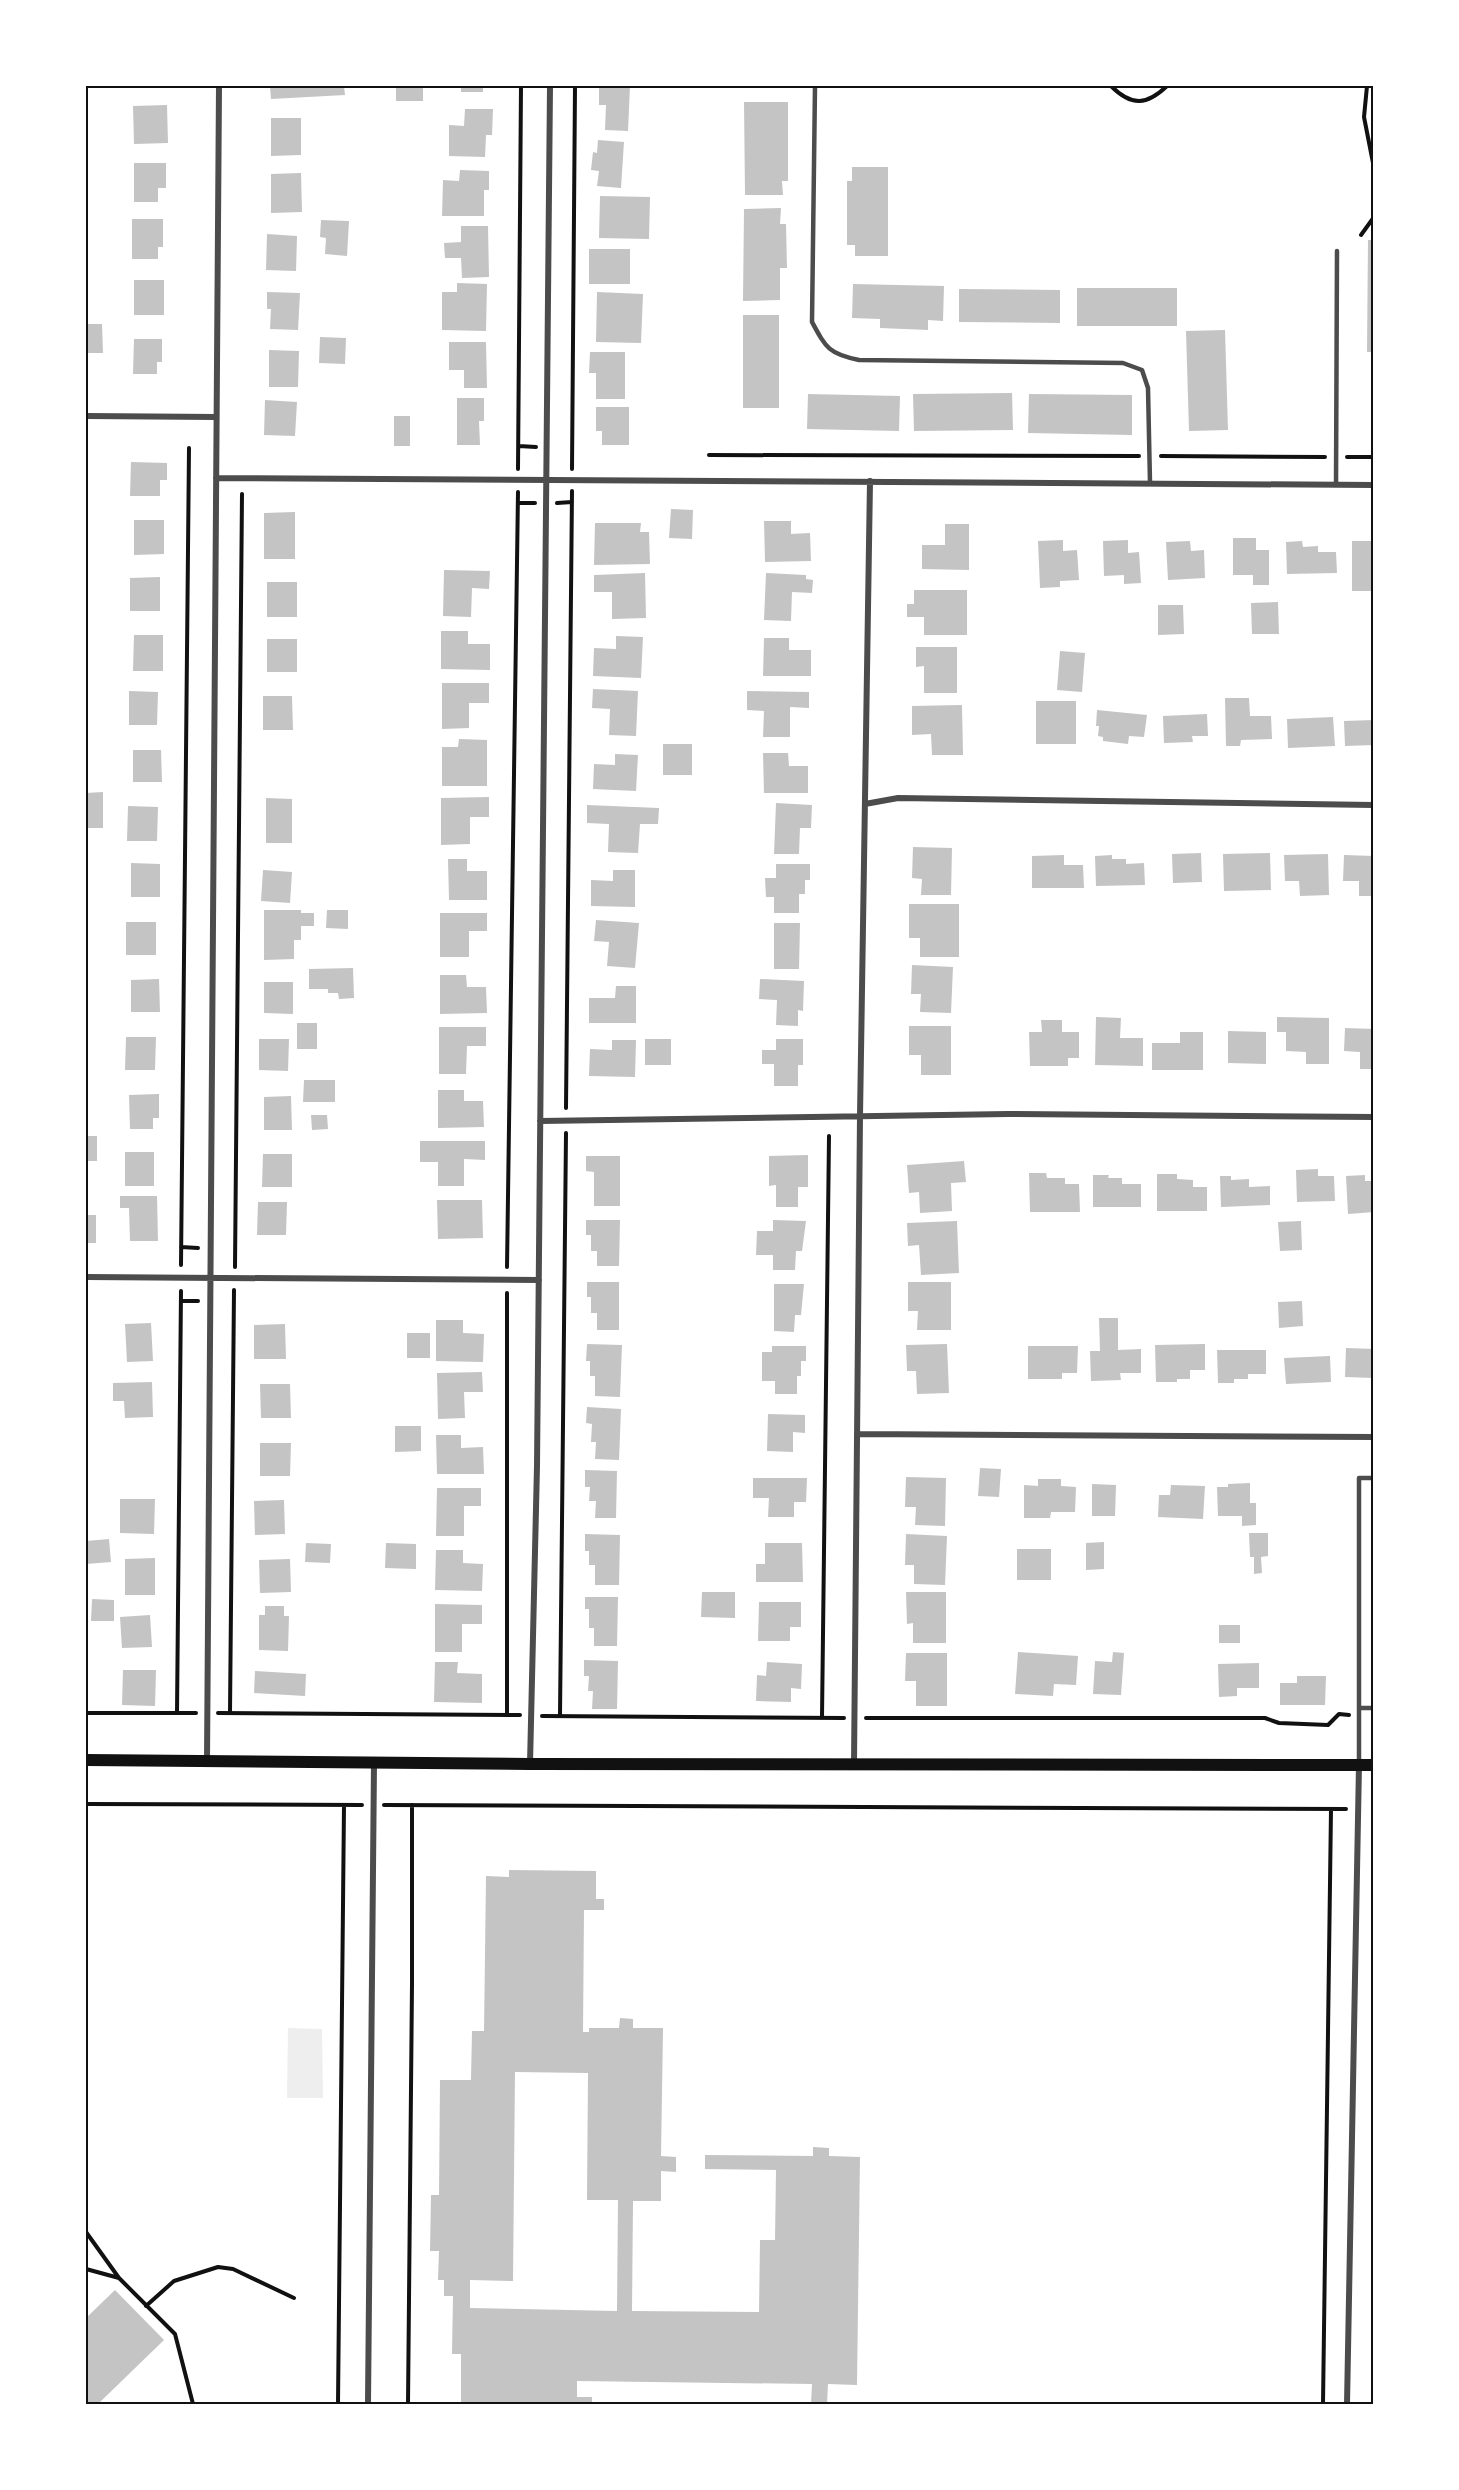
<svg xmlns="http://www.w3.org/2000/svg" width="1459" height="2490" viewBox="0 0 1459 2490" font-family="'Asap Condensed',sans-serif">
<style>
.green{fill:#eee}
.building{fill:#c4c4c4;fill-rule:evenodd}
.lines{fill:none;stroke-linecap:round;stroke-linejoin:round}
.path{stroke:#111;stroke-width:4}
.service{stroke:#4c4c4c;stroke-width:4.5}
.minor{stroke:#4c4c4c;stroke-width:6}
.secondary{stroke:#111;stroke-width:12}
.neatline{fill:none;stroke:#111;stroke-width:2}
</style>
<rect width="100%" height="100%" fill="#fff"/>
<path class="green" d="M288 2028 322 2029 323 2098H287Z"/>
<path class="building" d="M270 86H344L345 95 271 99Z
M396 86H423V101H396Z
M461 86H483V92H461Z
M599 86H630L628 131 605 130 606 105H599Z
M744 102H788V181H782L783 195H745Z
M167 105 168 143 134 144 133 106Z
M465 109H493L492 135H486L485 157 449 156V125L464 126Z
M271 118H301V155L271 156Z
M598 140 624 142 621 188 597 186 599 171 591 170 593 152 597 153Z
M134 163H166V188H158V202H134Z
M852 167H888V256H855V245H847V181H852Z
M460 170 489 171V190H484V216H442L443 180 459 181Z
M301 173 302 212 271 213V174Z
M600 196 650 197 649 239 599 238Z
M781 208 780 224H786L787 268H780V300L743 301 744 209Z
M132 219H163V247H158V259H132Z
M321 220 349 221 347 256 325 254 326 238 320 237Z
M461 226H488L489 277 462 278 461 258H445L444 243 461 242Z
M267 234 297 236 296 271 266 270Z
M1368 240H1374V352H1367Z
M589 249H630V284H589Z
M134 280H164V315H134Z
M457 283 487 284 486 331 442 330V292H457Z
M853 284 944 286 943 321 928 320V330L880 328V319L852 318Z
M1077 288H1177V326H1077Z
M959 289 1060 290V323L959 322Z
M267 292 300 293 298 330 270 329 271 309H267Z
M597 292 643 294 641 343 596 342Z
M743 315H779V408H743Z
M86 324H102L103 353H86Z
M1225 330 1228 430 1189 431 1186 331Z
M320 337 346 338 345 364 319 363Z
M134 339H162V362H157V374H133Z
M449 342H486L487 388H464V370H449Z
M269 350 299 351 298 387H269Z
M590 352H625V399H596V373H589Z
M1012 393 1013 430 914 431 913 394Z
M808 394 900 396 899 431 807 429Z
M1029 394 1132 395V435L1028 433Z
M457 398H484V421H479L480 445H457Z
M265 400 297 402 295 436 264 435Z
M596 407H629V445H602V431H596Z
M394 416H410V446H394Z
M131 462 167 463V480H160V496H130Z
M671 509 693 510 692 539 669 538Z
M295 512V559H264V513Z
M134 520H164V554L134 555Z
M764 521H791V534L810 533 811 561 765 562Z
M595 523H641L640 532H649L650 564 594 565Z
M945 524H969V570L922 569V545H945Z
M1233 538H1256V550H1269V585H1253V575H1233Z
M1063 540V551L1077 550 1079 580 1060 581V587L1040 588 1038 541Z
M1128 540V553L1139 552 1141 583 1124 584V575L1104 576 1103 541Z
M1190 541 1191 551 1204 550 1205 578 1168 580 1166 542Z
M1302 541 1303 547 1318 546V552H1336L1337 573 1287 574 1286 542Z
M1352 541H1374V591H1352Z
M444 570 490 571 489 589 472 588 471 617 443 616Z
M645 573 646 618 612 619V592H594V575Z
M766 573 806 575V579L813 580 812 593 792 592 791 621 764 620Z
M160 577V611H130V578Z
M267 582H297V617H267Z
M914 590H967V635H924V617H907V604H914Z
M1278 602 1279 634H1252L1251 603Z
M1158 605H1183L1184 634 1158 635Z
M441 631H468V644H490V670L441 669Z
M134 635H163V671H133Z
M616 636 643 637 641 678 593 676 594 648 616 649Z
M764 638H789V650H811V676H763Z
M267 639H297V672H267Z
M916 647H957V693H924V666L916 667Z
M1060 651 1085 653 1082 692 1057 690Z
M442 683H489V703H469V728L442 729Z
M593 689 638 691 636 736 609 735 610 709 592 708Z
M129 691 158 692 157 725H129Z
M747 691 809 692V708L790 707V737H763L764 711 747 710Z
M263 696H292L293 730H263Z
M1225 698H1249L1250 716H1271L1272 739 1241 740 1240 746H1226Z
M1036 701H1076V744H1036Z
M962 705 963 755H932L931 734 912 735V706Z
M1097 710 1147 715 1144 737 1129 736 1128 744 1103 741V737L1098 736 1099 726H1096Z
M1207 714 1208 736H1192L1193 742 1164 743 1163 716Z
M1333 717 1335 746 1288 748 1287 719Z
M1374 720V745L1345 746 1344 721Z
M459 739 487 740V786H442V747H458Z
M663 744H692V775H663Z
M133 750H161L162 782H133Z
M763 753H788L789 766H808V793H764Z
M615 754 638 755 636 791 593 789 594 764 615 765Z
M103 792V828H86V793Z
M489 797V817H470V844L441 845V798Z
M266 798 292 799V843H266Z
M776 803 812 805 811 828H800L799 854H774Z
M587 805 659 808 658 824H640L638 853 608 852 609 824 587 823Z
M128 806 158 807 157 841H127Z
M913 847 952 848 951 895H921L922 879 912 878Z
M1201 853 1202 882 1173 883 1172 854Z
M1270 853 1271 890 1224 891 1223 854Z
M1328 854 1329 895 1300 896 1299 881H1285L1284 855Z
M1064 855V865H1083L1084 888H1032V856Z
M1112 855V859H1126V864L1144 863 1145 885 1096 886 1095 856Z
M1344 855 1374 856V896H1359V881H1343Z
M448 859H467V871H487V900H449Z
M131 863 160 864V897H131Z
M776 864H810V880H805V894H799V913H774V897H766L765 878H776Z
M263 870 292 872 290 903 261 901Z
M613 870H635V907L591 906V880L613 881Z
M909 904H959V957H920V938H909Z
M264 910H301V913H314V926H301V940H294V959L264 960Z
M327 910H348V929L326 928Z
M440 913H487V931H469V957H440Z
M596 920 639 923 635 968 607 966 609 942 594 941Z
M126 922H156V955H126Z
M774 923H800L799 969H774Z
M912 965 953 967 951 1013 920 1012 921 994H911Z
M353 968 354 998 339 999 338 993H328V989H309V969Z
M440 975H466L467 987H486L487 1013 440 1014Z
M159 979 160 1012H131V980Z
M760 979 804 981 803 1011 798 1010V1026L776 1025 777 1000 759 999Z
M264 982H293V1014L264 1013Z
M616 986H636V1023H589V998H615Z
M1096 1017 1121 1018 1120 1038H1143V1066L1095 1065Z
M1277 1017 1329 1018V1064H1306V1052L1286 1051V1032H1277Z
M1041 1020H1062V1032H1079V1058H1068V1066H1030L1029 1032H1042Z
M297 1023H317V1049H297Z
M909 1026H951V1075H921V1055H909Z
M439 1027H486V1046H467L466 1074H439Z
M1345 1028 1374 1029V1069H1360V1052L1344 1051Z
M1228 1031 1266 1032V1064L1228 1063Z
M1180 1032H1203V1070H1152V1043H1180Z
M126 1037H156L155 1070H125Z
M259 1039H289L288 1071 259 1070Z
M645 1039H671V1065H645Z
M776 1039H803V1065H798V1086H774V1064H762V1050H776Z
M612 1040H636L635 1077 589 1076 590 1049 612 1050Z
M304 1080H335V1102H303Z
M438 1090H464V1101H483L484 1127 438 1128Z
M159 1094V1118H153V1129H130L129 1095Z
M291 1096 292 1130H264V1097Z
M311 1115H327L328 1129 312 1130Z
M86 1136H97V1161H86Z
M420 1141H485V1160L464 1159V1186H438V1162H420Z
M125 1152H154V1186H125Z
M263 1154H292V1187H262Z
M808 1155V1187H798V1207H776V1185L769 1186V1156Z
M586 1156H620V1206H594V1172L586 1171Z
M964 1161 966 1182 951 1183 952 1211 920 1213 919 1192 909 1193 907 1165Z
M1318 1169V1176H1334L1335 1201 1297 1202 1296 1170Z
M1029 1173H1046L1047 1178H1065V1184H1079L1080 1212H1030Z
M1157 1174H1177V1179L1193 1180V1187H1207V1211H1157Z
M1093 1175H1109L1108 1178H1122V1184H1141V1207H1093Z
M1365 1175V1181H1374V1212L1348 1214 1346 1176Z
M1220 1176H1231V1180L1249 1179V1187L1270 1186V1205L1221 1207Z
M120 1196H157L158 1241H130L129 1208H120Z
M437 1200H482L483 1238 438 1239Z
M258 1202H287L286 1235H257Z
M86 1215H96V1243H86Z
M586 1220H620L619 1266H597V1251H591V1235H586Z
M773 1220 806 1221 802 1251H796L795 1270H773V1255H756L757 1231H773Z
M957 1221 959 1273 921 1275 919 1245 908 1246 907 1223Z
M1301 1221 1302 1250 1280 1251 1278 1222Z
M587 1282H619V1330H597V1313H591V1297H587Z
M908 1282H951V1330H917L918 1311H908Z
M774 1284H804L801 1315H795L794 1332 774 1331Z
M1302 1301 1303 1326 1279 1328 1278 1302Z
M1099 1318H1118V1350L1141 1349V1373H1120L1121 1380 1091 1381 1090 1351H1100Z
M436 1320H463V1333L484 1334 483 1362 436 1361Z
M151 1323 153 1361 127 1362 125 1324Z
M285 1324 286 1359H254V1325Z
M407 1333H430V1358H407Z
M587 1344 622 1345 620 1397 595 1396V1376H590V1361H586Z
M947 1344 949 1393 917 1394 916 1371H907L906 1345Z
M1205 1344V1370H1190V1379H1177V1382H1156L1155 1345Z
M772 1346H806V1361H801V1376H797V1394H775V1381H762V1352H772Z
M1028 1346H1078L1077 1373H1062V1379H1028Z
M1346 1348 1374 1349V1378L1345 1377Z
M1217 1350H1266V1374H1248V1379H1234V1383H1218Z
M1330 1356 1331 1382 1286 1384 1284 1358Z
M482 1372 483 1392H464L465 1418 438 1419 437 1373Z
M152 1382 153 1417 125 1418 124 1401H113V1383Z
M260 1384H290L291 1418H261Z
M587 1407 621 1409 619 1460 595 1459 596 1442H591L592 1424 586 1423Z
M768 1414 805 1415V1433L793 1432V1452L767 1451Z
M395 1426H421V1451L395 1452Z
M436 1435H461V1448L483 1447 484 1474H437Z
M260 1443H291L290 1476H260Z
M980 1468 1001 1469 999 1497 978 1496Z
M585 1470 617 1471 616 1518H595L596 1501H589L590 1487H585Z
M906 1477 946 1478 945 1526 915 1525 916 1507H905Z
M753 1478H807L806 1502H794V1517H768L769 1498H753Z
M1038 1479H1061V1486L1076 1487 1075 1512H1051L1050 1518H1024V1485L1038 1486Z
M1250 1483V1503H1256V1525L1242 1526V1516H1218L1217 1487H1228V1484Z
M1092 1484 1116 1485 1115 1516H1092Z
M1171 1485 1205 1486 1203 1519 1158 1517 1159 1495H1170Z
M437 1488H481V1506H464V1536H436Z
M120 1499H155L154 1534 120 1533Z
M284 1500 285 1534 255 1535 254 1501Z
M1249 1533H1268V1556L1261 1557 1262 1573 1254 1574V1557H1250Z
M585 1534 620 1535 619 1585H595V1565H589V1551H585Z
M906 1534 947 1536 945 1585 914 1584V1565H905Z
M109 1539 111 1562 86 1564V1541Z
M1104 1542V1569L1086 1570V1543Z
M306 1543 331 1544 330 1563 305 1562Z
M386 1543 416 1544V1569L385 1568Z
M765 1543H802L803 1582H756V1564H765Z
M1017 1549H1051V1580H1017Z
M436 1550H463V1563L483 1564 482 1591 435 1590Z
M155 1558V1595H125V1559Z
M290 1559 291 1592 260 1593 259 1560Z
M702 1592H735V1618L701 1617Z
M906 1592H946V1643H913V1623L907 1624Z
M585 1597H618L617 1646H594V1628H589V1609H585Z
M92 1599 114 1600V1621H91Z
M759 1602H801V1627H790V1641H758Z
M435 1604 482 1605V1624H462V1652H435Z
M265 1606H284V1616H289L288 1651 259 1650V1615H265Z
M150 1615 152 1647 122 1648 120 1617Z
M1219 1625H1240V1643H1219Z
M1018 1652 1078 1656 1076 1685 1054 1684 1053 1696 1015 1694Z
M1113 1652 1124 1653 1121 1695 1093 1694 1095 1661 1112 1662Z
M906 1653H947V1706H916V1681H905Z
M584 1660 618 1661 617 1709H592L593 1691H588L589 1676H584Z
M435 1662H458L457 1673 482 1674V1703L434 1702Z
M767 1662 802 1664 801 1689 791 1688V1702L756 1701 757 1675 766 1676Z
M1259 1663V1688H1237V1696L1219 1697 1218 1664Z
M123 1670H156L155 1706 122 1705Z
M255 1671 306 1674 305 1696 254 1693Z
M1297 1676H1326L1325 1705H1280V1683H1297Z
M509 1870 596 1871V1899H604V1910H584L583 2032H589V2028H619L620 2018 633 2019V2028H663L661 2156 676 2157V2172L661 2171V2201H633L632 2311 759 2312 760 2240H775L776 2170 705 2169V2155L813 2156V2147L829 2148V2156L860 2157 857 2385 828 2384 827 2404H811L812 2384 577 2381V2397H592V2404H461V2354H452L453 2296H444V2280H438L439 2251H430L431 2195H439L440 2080H471L472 2031H484L486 1876 509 1877ZM515 2072 588 2073 587 2200H618L617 2311 470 2308V2280L513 2281Z
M115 2290 164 2340 98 2404H86V2318Z"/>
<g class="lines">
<path class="path" d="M1111 86C1132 107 1147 105 1167 86
M1367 86 1364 117 1374 168
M1361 235 1374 217
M519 446 536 447
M709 455 1139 456
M1161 456 1325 457
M1347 457H1374
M518 469 521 86
M572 469 575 86
M518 503H535
M557 503 572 502
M566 1108 572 491
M181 1247 198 1248
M181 1265 189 448
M235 1267 242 494
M507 1267 518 492
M181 1301H198
M86 1713H196
M177 1713 181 1291
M218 1713 520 1715
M230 1713 234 1290
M507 1715V1293
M542 1716 844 1718
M560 1716 566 1133
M822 1717 829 1136
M866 1718H1265L1279 1723 1328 1725 1339 1714 1349 1715
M86 1804 362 1805
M384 1805 1346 1809
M86 2232 119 2278 175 2334 193 2404
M86 2269 119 2278
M146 2306 174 2281 218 2267 233 2269 294 2298
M338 2404 344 1805
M408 2404 412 1984V1805
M1323 2404 1331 1809"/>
<path class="service" d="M815 86 812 322C826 348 829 354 859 360L1123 363 1142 370 1148 388 1150 483
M1336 485 1337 251
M1360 1708H1374
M1359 1765V1478H1374"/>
<path class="minor" d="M86 416 216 417
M216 478 1374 485
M865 804 898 798 1374 805
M540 1121 1008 1114 1374 1117
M86 1277 539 1280
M857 1434 1374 1437
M207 1761 219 86
M530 1764 537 1466 550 86
M854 1764 860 1116 870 481
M368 2404 374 1763
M1347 2404 1359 1765"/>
<path class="secondary" d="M86 1760 530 1764 1374 1765"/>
</g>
<rect width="1459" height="2490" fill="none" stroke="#ffffff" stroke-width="174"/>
<rect x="87" y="87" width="1285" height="2316" class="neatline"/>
</svg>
